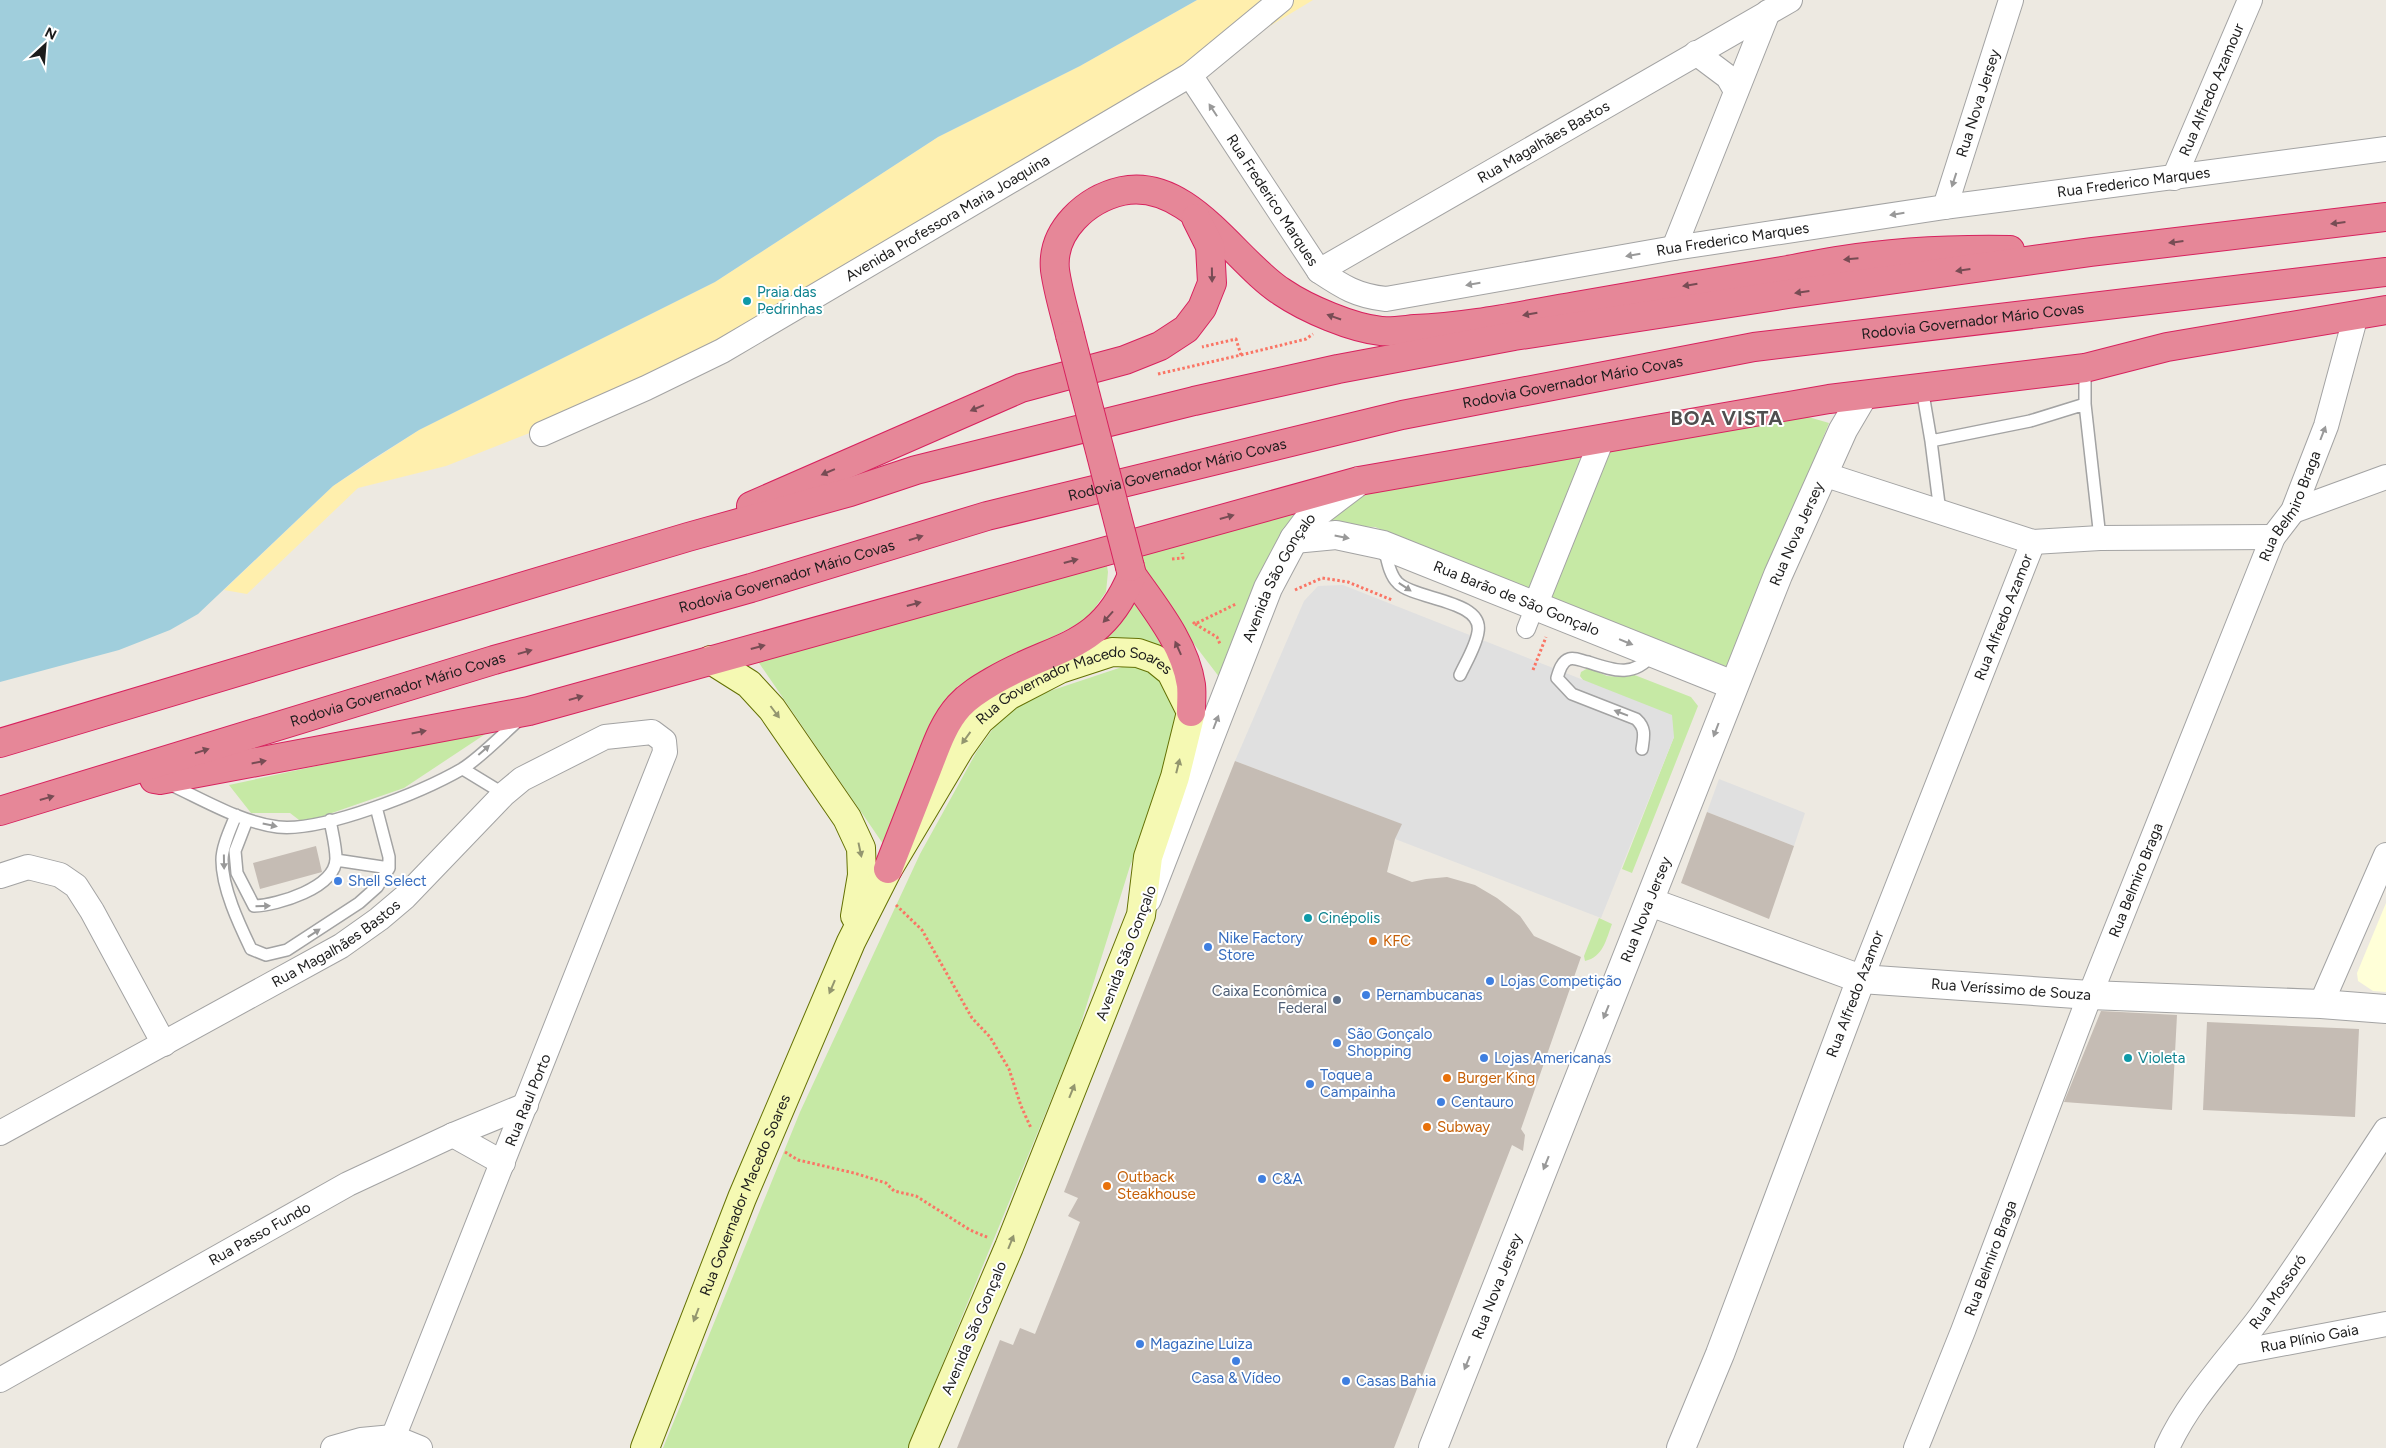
<svg xmlns="http://www.w3.org/2000/svg" width="2386" height="1448" viewBox="0 0 2386 1448" font-family="Figtree,sans-serif">
<style>
.education{fill:#ffffd8}
.grass{fill:#c6e9a5}
.sand{fill:#ffefad}
.parking{fill:#e0e0e0}
.water{fill:#a0cedc}
.building{fill:#c5bcb4}
.lines{fill:none;stroke-linecap:round;stroke-linejoin:round}
.service-casing{stroke:#a3a3a3;stroke-width:14}
.pedestrian-casing{stroke:#a3a3a3;stroke-width:20}
.minor-casing{stroke:#a3a3a3;stroke-width:26}
.tertiary-casing{stroke:#a3a3a3;stroke-width:30}
.secondary-casing{stroke:#647104;stroke-width:30}
.motorway-casing{stroke:#d7225e;stroke-width:30}
.path{stroke:#fa7565;stroke-width:3;stroke-dasharray:2.5 2.5;stroke-linecap:butt}
.service{stroke:#fff;stroke-width:11}
.pedestrian{stroke:#fff;stroke-width:18}
.minor{stroke:#fff;stroke-width:24}
.tertiary{stroke:#fff;stroke-width:28}
.secondary{stroke:#f5f9b3;stroke-width:28}
.motorway{stroke:#e68798;stroke-width:28}
.motorway-bridge-casing{stroke:#d7225e;stroke-width:30;stroke-linecap:butt}
.motorway-bridge{stroke:#e68798;stroke-width:28}
.oneway{fill:#999}
.oneway2{fill:#774c54}
.oneway3{fill:#93966f}
.culture-dot{fill:#0f9aa8;stroke:#fff;stroke-width:2}
.shop-dot{fill:#3f7fe0;stroke:#fff;stroke-width:2}
.food-dot{fill:#e8710a;stroke:#fff;stroke-width:2}
.service-dot{fill:#5c6f8a;stroke:#fff;stroke-width:2}
.labels{text-anchor:middle;stroke-width:4;stroke-linejoin:round;paint-order:stroke}
.street-label{font-size:15px;fill:#1c1c1c;stroke:#fff}
.culture-label{font-size:15px;fill:#0d838f;stroke:#fff;text-anchor:start}
.shop-label{font-size:15px;fill:#366cbe;stroke:#fff;text-anchor:start}
.food-label{font-size:15px;fill:#c56008;stroke:#fff;text-anchor:start}
.service-label{font-size:15px;fill:#4e5e75;stroke:#fff;text-anchor:end}
.district-label{font-size:20px;font-weight:bold;letter-spacing:1px;fill:#4f4f4f;stroke:#fff}
</style>
<rect width="100%" height="100%" fill="#ede9e1"/>
<path class="education" d="M2386 903V992L2373 991 2358 981 2357 973Z"/>
<path class="grass" d="M1805 416 1829 423 1730 668 1375 527 1320 525 1363 491 1770 424Z
M1309 505 1220 678 1151 588 1138 555Z
M1106 560 1108 572 1106 592 1087 619 958 686 932 722 890 854 757 660Z
M1132 592 1170 647 1164 653 1138 639H1109L1081 651Z
M1131 664 1151 667 1182 707 1162 790 1130 866 1076 1039 908 1448H663L800 1112 920 854 977 751 1000 719 1026 699Z
M1588 668 1607 676 1619 677 1632 674 1691 697 1698 706 1632 873 1622 869 1674 737 1583 680 1580 676 1581 672Z
M496 727 404 788 303 823 290 813H251L229 785Z
M1599 918 1612 924C1606 940 1603 957 1585 961L1584 956Z"/>
<path class="sand" d="M1197 0H1313L715 360 446 466 358 488 247 594 224 590 333 486 419 430 715 282 938 137 1080 66Z"/>
<path class="parking" d="M1343 585 1672 715 1674 737 1601 918 1395 839 1401 824 1235 761 1304 601 1318 586Z
M1719 779 1805 813 1794 846 1707 812Z"/>
<path class="water" d="M0 0H1197L1080 66 938 137 715 282 419 430 370 461 333 486 198 614 170 630 119 650 0 682Z"/>
<path class="building" d="M1235 761 1402 824 1395 839 1387 872 1412 882 1426 879 1447 877 1475 885 1497 898 1520 916 1534 936 1581 957 1521 1129 1525 1135 1523 1151 1512 1145 1394 1448H957L1000 1340 1013 1345 1020 1328 1035 1334 1080 1222 1068 1216 1078 1198 1064 1192Z
M1707 812 1794 846 1769 919 1681 883Z
M316 846 322 872 260 889 253 863Z
M2101 1011 2177 1015 2172 1110 2064 1102Z
M2207 1022 2359 1029 2355 1117 2203 1110Z"/>
<g class="lines">
<defs>
<path id="service" d="M1922 388 1931 441 2030 421 2085 404V368
M2085 404 2100 538
M1931 441 1940 512
M1384 547C1387 558 1389 575 1398 583 1415 600 1484 600 1478 632 1476 646 1466 662 1460 675
M1642 749C1644 736 1646 728 1636 719L1572 694 1557 678C1559 671 1562 661 1569 659 1575 657 1582 661 1588 662 1615 671 1634 678 1654 653
M463 769 504 794
M169 784C204 800 240 822 278 827 323 832 422 792 462 769 480 758 503 734 520 719
M236 815C231 828 222 846 222 860 222 888 239 924 251 949L266 955 287 950 359 903 377 887 389 868V857L376 807
M247 820 235 851 237 873 254 906C278 905 335 888 336 859 336 846 332 832 330 820
M336 860 389 868"/>
<path id="pedestrian" d="M1526 629 1535 606"/>
<g id="minor">
<path d="M1696 53 1728 77 1736 91"/>
<path id="s1" d="M1190 75 1319 271C1343 287 1357 296 1386 299L1674 248 1945 207 2386 149"/>
<path id="s2" d="M2174 178 2250 0"/>
<path id="s3" d="M1945 207 2011 0"/>
<path d="M1674 248 1768 12"/>
<path id="s4" d="M1319 271 1790 0"/>
<path id="s5" d="M542 434 646 388 722 351 1190 75 1281 0"/>
<path d="M1823 474 2033 542 2100 538 2273 537"/>
<path d="M2293 511 2386 477"/>
<path d="M1535 606 1602 439"/>
<path d="M0 876 28 867 60 875 76 886 92 911 164 1044"/>
<path id="s6" d="M1861 979 2033 542"/>
<path d="M2321 1004 2386 855"/>
<path id="s7" d="M0 1133 341 946 379 919 405 897 504 794 522 779 605 737 652 732 664 741 665 752 389 1448"/>
<path d="M453 1135 503 1163"/>
<path id="s8" d="M2233 1353 2386 1324"/>
<path id="s9" d="M0 1380 348 1184 453 1135 526 1105"/>
<path d="M333 1448 361 1440 393 1437 420 1448"/>
<path id="s10" d="M1916 1448 1963 1331 2090 995 2273 537 2293 511 2326 426 2356 315"/>
<path id="s11" d="M2167 1448C2190 1398 2229 1359 2261 1316 2305 1255 2345 1192 2386 1130"/>
</g>
<g id="tertiary">
<path id="s12" d="M1294 539 1336 535 1383 545 1733 685"/>
<path id="s13" d="M1147 899 1268 588 1294 539 1309 519 1359 481"/>
<path id="s14" d="M1650 902 1861 979 2090 995 2321 1004 2386 1009"/>
<path id="s15" d="M1433 1448 1778 575 1843 430 1863 396"/>
<path d="M1681 1448 1720 1354 1861 979"/>
</g>
<g id="secondary">
<path d="M711 660 749 684 772 709 847 818 861 848 862 875 855 916"/>
<path id="s16" d="M645 1448 742 1198 851 942 888 869 960 748 980 720 1008 696 1060 669 1112 652 1138 653 1155 659 1171 672 1191 712 1175 777 1148 857 1141 915 1009 1247 923 1448"/>
</g>
<g id="motorway">
<path d="M1070 335C1065 314 1058 292 1055 270 1051 230 1087 199 1122 191 1188 177 1235 262 1282 292 1307 309 1352 328 1381 331 1392 332 1404 330 1415 329 1469 327 1523 315 1576 306 1643 294 1709 283 1776 272 1796 269 1816 264 1836 261 1893 252 1953 249 2010 250"/>
<path d="M751 506 1021 388 1125 360 1160 346 1186 329 1202 308 1212 283 1210 246 1196 218"/>
<path d="M1130 567 1132 575C1155 608 1185 644 1191 685 1192 694 1191 703 1191 712"/>
<path d="M0 743 688 537 850 492 916 470 1194 401 1338 369 1514 336 1788 294 2091 252 2386 217"/>
<path d="M154 779 160 780 529 711 1359 481 1829 399 2085 368 2167 347 2386 310"/>
<path id="s17" d="M0 811 494 660 751 588 987 516 1402 415 1754 347 2386 272"/>
<path d="M888 869C900 838 912 808 924 777 934 753 941 726 959 706 969 695 981 688 993 681 1055 644 1100 652 1132 575"/>
</g>
</defs>
<use href="#service" class="service-casing"/>
<use href="#pedestrian" class="pedestrian-casing"/>
<use href="#minor" class="minor-casing"/>
<use href="#tertiary" class="tertiary-casing"/>
<use href="#secondary" class="secondary-casing"/>
<use href="#motorway" class="motorway-casing"/>
<path class="path" d="M1241 355 1306 339 1313 334
M1158 374 1241 355 1236 339 1202 347
M1172 559 1183 558 1182 553
M1295 590 1322 578 1348 582 1392 600
M1193 622 1195 624 1236 604
M1195 624 1217 637 1220 644
M1533 670 1546 637
M896 905 922 930 972 1018 990 1037 1009 1069 1021 1106 1031 1128
M785 1152 798 1160 854 1173 886 1183 894 1191 916 1196 970 1230 989 1238"/>
<use href="#service" class="service"/>
<use href="#pedestrian" class="pedestrian"/>
<use href="#minor" class="minor"/>
<use href="#tertiary" class="tertiary"/>
<use href="#secondary" class="secondary"/>
<use href="#motorway" class="motorway"/>
<defs>
<path id="motorway-bridge" d="M1070 335 1130 567"/>
</defs>
<use href="#motorway-bridge" class="motorway-bridge-casing"/>
<use href="#motorway-bridge" class="motorway-bridge"/>
</g>
<defs><path id="oneway-solid" d="M-6-.8H1V-3.2L6.5 0L1 3.2V.8H-6Z" transform="scale(1.25)"/></defs>
<g class="oneway">
<use href="#oneway-solid" transform="translate(1213 110) rotate(-123)"/>
<use href="#oneway-solid" transform="translate(1954 180) rotate(108)"/>
<use href="#oneway-solid" transform="translate(1897 214) rotate(171)"/>
<use href="#oneway-solid" transform="translate(1633 255) rotate(170)"/>
<use href="#oneway-solid" transform="translate(1473 284) rotate(170)"/>
<use href="#oneway-solid" transform="translate(2323 433) rotate(-69)"/>
<use href="#oneway-solid" transform="translate(1342 537) rotate(11)"/>
<use href="#oneway-solid" transform="translate(1405 587) rotate(33)"/>
<use href="#oneway-solid" transform="translate(1626 642) rotate(22)"/>
<use href="#oneway-solid" transform="translate(1621 713) rotate(-159)"/>
<use href="#oneway-solid" transform="translate(1216 722) rotate(-69)"/>
<use href="#oneway-solid" transform="translate(1716 730) rotate(111)"/>
<use href="#oneway-solid" transform="translate(484 750) rotate(-41)"/>
<use href="#oneway-solid" transform="translate(270 825) rotate(12)"/>
<use href="#oneway-solid" transform="translate(224 862) rotate(89)"/>
<use href="#oneway-solid" transform="translate(263 906) rotate(-2)"/>
<use href="#oneway-solid" transform="translate(314 933) rotate(-33)"/>
<use href="#oneway-solid" transform="translate(1606 1012) rotate(112)"/>
<use href="#oneway-solid" transform="translate(1546 1163) rotate(112)"/>
<use href="#oneway-solid" transform="translate(1467 1363) rotate(112)"/>
</g>
<g class="oneway2">
<use href="#oneway-solid" transform="translate(2338 223) rotate(173)"/>
<use href="#oneway-solid" transform="translate(2176 242) rotate(173)"/>
<use href="#oneway-solid" transform="translate(1851 259) rotate(175)"/>
<use href="#oneway-solid" transform="translate(1963 270) rotate(172)"/>
<use href="#oneway-solid" transform="translate(1212 275) rotate(89)"/>
<use href="#oneway-solid" transform="translate(1690 285) rotate(171)"/>
<use href="#oneway-solid" transform="translate(1802 292) rotate(172)"/>
<use href="#oneway-solid" transform="translate(1530 314) rotate(170)"/>
<use href="#oneway-solid" transform="translate(1334 317) rotate(-161)"/>
<use href="#oneway-solid" transform="translate(977 408) rotate(157)"/>
<use href="#oneway-solid" transform="translate(828 472) rotate(157)"/>
<use href="#oneway-solid" transform="translate(1227 517) rotate(-16)"/>
<use href="#oneway-solid" transform="translate(916 538) rotate(-17)"/>
<use href="#oneway-solid" transform="translate(1071 561) rotate(-15)"/>
<use href="#oneway-solid" transform="translate(914 604) rotate(-15)"/>
<use href="#oneway-solid" transform="translate(1108 617) rotate(132)"/>
<use href="#oneway-solid" transform="translate(758 647) rotate(-15)"/>
<use href="#oneway-solid" transform="translate(1178 648) rotate(-114)"/>
<use href="#oneway-solid" transform="translate(525 652) rotate(-16)"/>
<use href="#oneway-solid" transform="translate(576 698) rotate(-16)"/>
<use href="#oneway-solid" transform="translate(419 732) rotate(-11)"/>
<use href="#oneway-solid" transform="translate(202 751) rotate(-17)"/>
<use href="#oneway-solid" transform="translate(259 762) rotate(-11)"/>
<use href="#oneway-solid" transform="translate(47 798) rotate(-16)"/>
</g>
<g class="oneway3">
<use href="#oneway-solid" transform="translate(775 712) rotate(53)"/>
<use href="#oneway-solid" transform="translate(966 738) rotate(126)"/>
<use href="#oneway-solid" transform="translate(1178 766) rotate(-76)"/>
<use href="#oneway-solid" transform="translate(860 850) rotate(78)"/>
<use href="#oneway-solid" transform="translate(832 987) rotate(113)"/>
<use href="#oneway-solid" transform="translate(1072 1091) rotate(-68)"/>
<use href="#oneway-solid" transform="translate(1011 1242) rotate(-68)"/>
<use href="#oneway-solid" transform="translate(696 1315) rotate(111)"/>
</g>
<g class="culture-dot">
<circle cx="747" cy="301" r="5"/>
<circle cx="1308" cy="918" r="5"/>
<circle cx="2128" cy="1058" r="5"/>
</g>
<g class="shop-dot">
<circle cx="338" cy="881" r="5"/>
<circle cx="1208" cy="947" r="5"/>
<circle cx="1490" cy="981" r="5"/>
<circle cx="1366" cy="995" r="5"/>
<circle cx="1337" cy="1043" r="5"/>
<circle cx="1484" cy="1058" r="5"/>
<circle cx="1310" cy="1084" r="5"/>
<circle cx="1441" cy="1102" r="5"/>
<circle cx="1262" cy="1179" r="5"/>
<circle cx="1140" cy="1344" r="5"/>
<circle cx="1236" cy="1361" r="5"/>
<circle cx="1346" cy="1381" r="5"/>
</g>
<g class="food-dot">
<circle cx="1373" cy="941" r="5"/>
<circle cx="1447" cy="1078" r="5"/>
<circle cx="1427" cy="1127" r="5"/>
<circle cx="1107" cy="1186" r="5"/>
</g>
<circle class="service-dot" cx="1337" cy="1000" r="5"/>
<g class="labels">
<g class="street-label">
<text dy="5" stroke="none"><textPath href="#s2" startOffset="96">Rua Alfredo Azamour</textPath></text>
<text dy="5" stroke="none"><textPath href="#s3" startOffset="109">Rua Nova Jersey</textPath></text>
<text dy="5" stroke="none"><textPath href="#s4" startOffset="259">Rua Magalhães Bastos</textPath></text>
<text dy="5" stroke="none"><textPath href="#s1" startOffset="1065">Rua Frederico Marques</textPath></text>
<text dy="5" stroke="none"><textPath href="#s1" startOffset="150">Rua Frederico Marques</textPath></text>
<text dy="5" stroke="none"><textPath href="#s5" startOffset="460">Avenida Professora Maria Joaquina</textPath></text>
<text dy="5" stroke="none"><textPath href="#s1" startOffset="660">Rua Frederico Marques</textPath></text>
<text dy="5" stroke="none"><textPath href="#s17" startOffset="2036">Rodovia Governador Mário Covas</textPath></text>
<text dy="5" stroke="none"><textPath href="#s17" startOffset="1631">Rodovia Governador Mário Covas</textPath></text>
<text dy="5" stroke="none"><textPath href="#s17" startOffset="1226">Rodovia Governador Mário Covas</textPath></text>
<text dy="5" stroke="none"><textPath href="#s10" startOffset="1014">Rua Belmiro Braga</textPath></text>
<text dy="5" stroke="none"><textPath href="#s15" startOffset="984">Rua Nova Jersey</textPath></text>
<text dy="5" stroke="none"><textPath href="#s17" startOffset="821">Rodovia Governador Mário Covas</textPath></text>
<text dy="5" stroke="none"><textPath href="#s13" startOffset="348">Avenida São Gonçalo</textPath></text>
<text dy="5" stroke="none"><textPath href="#s12" startOffset="234">Rua Barão de São Gonçalo</textPath></text>
<text dy="5" stroke="none"><textPath href="#s6" startOffset="389">Rua Alfredo Azamor</textPath></text>
<text dy="5" stroke="none"><textPath href="#s17" startOffset="416">Rodovia Governador Mário Covas</textPath></text>
<text dy="5" stroke="none"><textPath href="#s16" startOffset="909">Rua Governador Macedo Soares</textPath></text>
<text dy="5" stroke="none"><textPath href="#s10" startOffset="609">Rua Belmiro Braga</textPath></text>
<text dy="5" stroke="none"><textPath href="#s15" startOffset="579">Rua Nova Jersey</textPath></text>
<text dy="5" stroke="none"><textPath href="#s7" startOffset="386">Rua Magalhães Bastos</textPath></text>
<text transform="translate(1126 953) rotate(-69)" y="5">Avenida São Gonçalo</text>
<text dy="5" stroke="none"><textPath href="#s14" startOffset="375">Rua Veríssimo de Souza</textPath></text>
<text transform="translate(1855 994) rotate(-69)" y="5">Rua Alfredo Azamor</text>
<text transform="translate(528 1100) rotate(-68)" y="5">Rua Raul Porto</text>
<text dy="5" stroke="none"><textPath href="#s16" startOffset="272">Rua Governador Macedo Soares</textPath></text>
<text dy="5" stroke="none"><textPath href="#s9" startOffset="298">Rua Passo Fundo</textPath></text>
<text dy="5" stroke="none"><textPath href="#s10" startOffset="204">Rua Belmiro Braga</textPath></text>
<text dy="5" stroke="none"><textPath href="#s15" startOffset="174">Rua Nova Jersey</textPath></text>
<text dy="5" stroke="none"><textPath href="#s11" startOffset="192">Rua Mossoró</textPath></text>
<text transform="translate(974 1328) rotate(-67)" y="5">Avenida São Gonçalo</text>
<text dy="5" stroke="none"><textPath href="#s8" startOffset="78">Rua Plínio Gaia</textPath></text>
</g>
<g class="culture-label">
<text x="757" y="297">Praia das<tspan x="757" dy="17">Pedrinhas</tspan></text>
<text x="1318" y="923">Cinépolis</text>
<text x="2138" y="1063">Violeta</text>
</g>
<g class="shop-label">
<text x="348" y="886">Shell Select</text>
<text x="1218" y="943">Nike Factory<tspan x="1218" dy="17">Store</tspan></text>
<text x="1500" y="986">Lojas Competição</text>
<text x="1376" y="1000">Pernambucanas</text>
<text x="1347" y="1039">São Gonçalo<tspan x="1347" dy="17">Shopping</tspan></text>
<text x="1494" y="1063">Lojas Americanas</text>
<text x="1320" y="1080">Toque a<tspan x="1320" dy="17">Campainha</tspan></text>
<text x="1451" y="1107">Centauro</text>
<text x="1272" y="1184">C&amp;A</text>
<text x="1150" y="1349">Magazine Luiza</text>
<text x="1236" y="1383" text-anchor="middle">Casa &amp; Vídeo</text>
<text x="1356" y="1386">Casas Bahia</text>
</g>
<g class="food-label">
<text x="1383" y="946">KFC</text>
<text x="1457" y="1083">Burger King</text>
<text x="1437" y="1132">Subway</text>
<text x="1117" y="1182">Outback<tspan x="1117" dy="17">Steakhouse</tspan></text>
</g>
<g class="service-label">
<text x="1327" y="996">Caixa Econômica<tspan x="1327" dy="17">Federal</tspan></text>
</g>
<g class="district-label">
<text x="1727" y="425">BOA VISTA</text>
</g>
</g>
<g transform="translate(45 45) rotate(26)" stroke="#ffffff" stroke-width="4" paint-order="stroke">
<path d="M0-4L9 19L0 12L-9 19Z" fill="#1c1c1c"/>
<text y="-8" font-size="14" font-weight="bold" text-anchor="middle" fill="#1c1c1c">N</text>
</g>
</svg>
